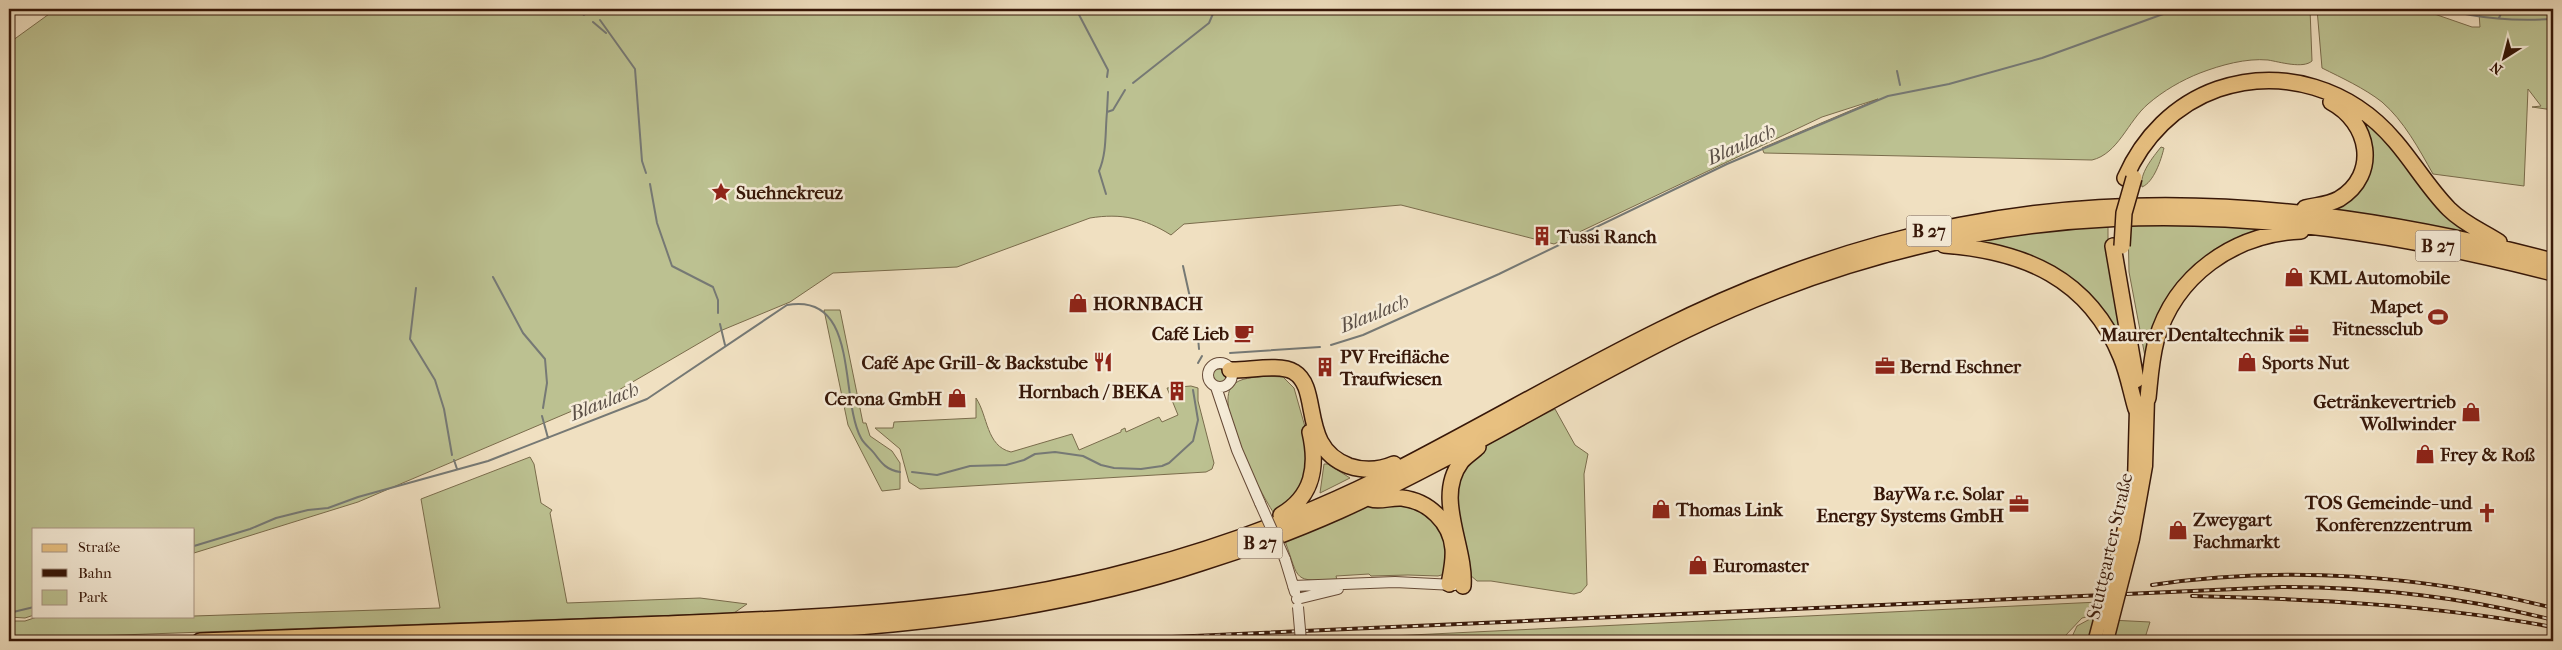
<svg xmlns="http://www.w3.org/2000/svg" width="2562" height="650" viewBox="0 0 2562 650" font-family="'IM FELL French Canon',serif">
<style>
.green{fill:#bcc191;stroke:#7a6c4c}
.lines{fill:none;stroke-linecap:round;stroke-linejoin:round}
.stream{stroke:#767975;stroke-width:2}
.minor-casing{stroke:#654936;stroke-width:12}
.major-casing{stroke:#371708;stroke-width:15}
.highway-casing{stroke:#371708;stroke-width:18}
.minor{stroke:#f5ebd7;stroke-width:10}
.major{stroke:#e8c080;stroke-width:12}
.highway{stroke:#e8c080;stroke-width:15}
.rail-casing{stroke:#371708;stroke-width:4}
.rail{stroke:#f5ebd7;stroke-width:2;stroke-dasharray:5.5;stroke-linecap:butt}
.minor-bridge-casing{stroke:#654936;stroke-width:12;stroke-linecap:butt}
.major-bridge-casing{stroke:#371708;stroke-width:15;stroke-linecap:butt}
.highway-bridge-casing{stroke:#371708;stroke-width:18;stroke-linecap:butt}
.minor-bridge{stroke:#f5ebd7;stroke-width:10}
.major-bridge{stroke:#e8c080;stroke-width:12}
.highway-bridge{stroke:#e8c080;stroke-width:15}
.labels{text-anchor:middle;stroke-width:5;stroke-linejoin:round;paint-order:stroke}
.shield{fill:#f5ebd7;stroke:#705746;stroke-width:1}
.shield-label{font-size:18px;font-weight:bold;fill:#371708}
.poi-label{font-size:19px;font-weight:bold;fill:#371708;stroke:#f5ebd7;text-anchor:start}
.street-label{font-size:19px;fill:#371708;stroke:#f5ebd7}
.water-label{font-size:20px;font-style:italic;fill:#5c5047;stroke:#f5ebd7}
</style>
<rect width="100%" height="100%" fill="#f0e0c1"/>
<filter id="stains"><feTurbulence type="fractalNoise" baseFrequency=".004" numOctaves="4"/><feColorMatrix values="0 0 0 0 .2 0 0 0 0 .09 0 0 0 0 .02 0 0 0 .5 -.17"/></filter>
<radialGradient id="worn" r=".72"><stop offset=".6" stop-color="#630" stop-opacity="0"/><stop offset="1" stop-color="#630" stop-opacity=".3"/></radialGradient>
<path class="green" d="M56 9H2310L2312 61C2303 69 2280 62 2268 60 2246 58 2221 65 2200 73 2182 80 2163 91 2148 104 2128 121 2118 154 2092 160L1764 153 1762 148 1878 99 1822 117 1554 244 1401 205 1184 224 1171 235C1144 218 1121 213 1090 218L957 267 833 273 790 302 720 331 612 394 358 502 194 553V529H34V615L25 618 9 617V43Z
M2317 9H2420L2472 27H2480L2479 13 2453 9H2553V110L2532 107 2541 106 2528 89 2524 186 2433 174C2419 149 2404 121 2382 102 2364 88 2342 78 2322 68Z
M2357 117 2368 119 2471 234 2328 209 2359 184Z
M2161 147 2164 148C2161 160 2154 182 2142 187 2139 174 2153 157 2161 147Z
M2183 223 2279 228 2202 264 2147 367 2129 272 2128 224Z
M2108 225V251L2131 366 2085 296 1972 244 2016 234Z
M824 310H840L863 423H866L870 436 892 451 900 463V489L882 491 848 425Z
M1212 376a7 7 0 1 1 14 0a7 7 0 1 1-14 0Z
M1265 376 1283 377 1294 388 1309 441 1307 484 1275 515C1261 494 1214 407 1232 386 1240 377 1254 378 1265 376Z
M1191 386 1198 388V401L1214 463 1212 469 1206 472 920 489 909 482 900 449 875 428H893L894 422 976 418V398C988 416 986 446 1011 452L1072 434 1079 450 1121 432V430L1125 428 1126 432 1159 417 1162 422 1178 415 1167 388Z
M1555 409 1575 445 1588 454 1584 474 1587 585 1581 592 1574 594 1491 581H1477L1469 574 1454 486C1466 445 1521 427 1555 409Z
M530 457 534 464 541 503 552 510 550 513 567 603 700 598 747 604 734 613 9 639V621H25L40 616H194L440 608 421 499Z
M1324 464H1328L1350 478 1320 493Z
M1370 505H1419L1449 538 1445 574 1438 576 1408 575 1371 576 1369 574 1336 576 1337 580C1292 581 1300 582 1285 541Z
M2099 602 2096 615 2082 618 2065 636 2057 637 1928 641 1307 640Z
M2090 619 2150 622 2144 641H2070L2077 626Z"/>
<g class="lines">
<path class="stream" d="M576 9 584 15
M594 9 595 10
M1076 9 1108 70 1107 77
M2443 9C2481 19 2514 21 2553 19
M2499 18 2503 9
M600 20 635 69 642 161 646 173
M593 22 606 33
M1897 71 1900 85
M1133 83 1209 23 1215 9
M1107 112 1108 92
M650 184 657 223 672 266 713 287 718 300V313
M1106 194 1099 171C1107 153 1105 132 1107 112L1113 110 1125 90
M1183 266 1191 302
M493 277 523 333 545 359 547 383 543 408
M416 288 410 339 435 380 444 409 452 455
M720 324 725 345
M1197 325 1199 349
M1331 345 1363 335 1499 274 1727 164 1888 96 1949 84 2042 58 2177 9
M1230 353 1320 347
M1198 363 1202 356
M542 416 548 438
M454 460 457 469
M912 472 937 475 970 466 1006 465 1024 460 1035 454 1055 452 1083 456 1101 465 1114 468 1141 469 1162 466 1169 463 1193 441 1198 420 1193 390
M194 546 250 529 276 518 308 510 328 508 358 497 488 461 647 399 787 305C860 292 839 397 861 438 864 444 870 448 874 453 882 464 887 470 900 472
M9 613 34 607"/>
<defs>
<path id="minor" d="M1208 375a12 12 0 1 1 24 0a12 12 0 1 1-24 0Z
M1216 387 1237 450 1260 503
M1285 559 1295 592
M1293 586 1395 582 1454 585
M1297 599 1338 589"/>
<path id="major" d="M2122 537 2134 483 2136 409
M2133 539 2146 466 2148 398"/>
<path id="highway" d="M2125 178C2143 137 2175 104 2218 89 2283 67 2351 89 2395 141 2414 163 2429 189 2449 209 2464 224 2482 231 2499 242
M2305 208C2317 205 2328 205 2339 199 2380 174 2369 122 2331 102
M1944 245C2024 251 2089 278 2121 357 2128 374 2131 392 2136 409
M2113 246 2136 380
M1230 370C1247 371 1280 363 1294 372 1322 389 1298 447 1349 466 1364 471 1380 470 1394 464
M2148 398C2150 379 2151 360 2156 341 2175 275 2234 234 2301 231
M1371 499C1380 502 1391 497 1402 498 1428 501 1451 522 1453 549 1454 561 1451 573 1449 584
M1281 515C1313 496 1318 467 1310 432
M1463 586C1466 546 1434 498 1461 462 1466 456 1473 452 1478 447
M200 641C355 635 510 630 665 624 828 617 980 612 1138 569 1221 547 1302 517 1379 479 1474 431 1565 377 1660 330 1962 179 2231 178 2553 261
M530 641C755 633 984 635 1201 563 1248 548 1294 531 1339 511 1458 457 1569 387 1686 330 1978 188 2246 194 2553 273"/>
</defs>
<use href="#minor" class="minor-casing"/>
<use href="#major" class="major-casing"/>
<use href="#highway" class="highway-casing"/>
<use href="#minor" class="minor"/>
<use href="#major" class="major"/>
<use href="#highway" class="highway"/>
<defs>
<path id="rail" d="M2152 585C2284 565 2423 575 2553 608
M2192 596C2313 599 2434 605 2553 627
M1083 641 2280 587C2372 587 2464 597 2553 620"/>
</defs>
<use href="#rail" class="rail-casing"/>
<use href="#rail" class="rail"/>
<defs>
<path id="minor-bridge" d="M1260 503 1285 559
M1298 607 1301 641"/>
<path id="major-bridge" d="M2095 639 2122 537
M2107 641 2133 539"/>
<path id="highway-bridge" d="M2122 246 2124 213 2134 178"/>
</defs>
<use href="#minor-bridge" class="minor-bridge-casing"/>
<use href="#major-bridge" class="major-bridge-casing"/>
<use href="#highway-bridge" class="highway-bridge-casing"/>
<use href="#minor-bridge" class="minor-bridge"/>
<use href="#major-bridge" class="major-bridge"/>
<use href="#highway-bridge" class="highway-bridge"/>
</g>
<defs>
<symbol id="sight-bare" viewBox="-9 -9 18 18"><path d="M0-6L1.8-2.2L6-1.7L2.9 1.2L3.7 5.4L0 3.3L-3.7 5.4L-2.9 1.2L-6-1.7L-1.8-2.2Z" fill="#8f2418" stroke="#f5ebd7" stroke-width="2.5" paint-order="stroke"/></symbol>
<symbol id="building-bare" viewBox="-9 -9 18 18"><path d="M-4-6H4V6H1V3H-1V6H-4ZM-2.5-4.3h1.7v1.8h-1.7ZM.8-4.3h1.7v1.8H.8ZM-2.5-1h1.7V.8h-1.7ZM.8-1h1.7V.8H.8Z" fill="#8f2418" stroke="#f5ebd7" stroke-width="2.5" paint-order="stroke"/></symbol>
<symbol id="shop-bare" viewBox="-9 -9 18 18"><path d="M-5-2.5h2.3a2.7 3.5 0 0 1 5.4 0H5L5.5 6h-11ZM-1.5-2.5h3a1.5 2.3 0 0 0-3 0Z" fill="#8f2418" stroke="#f5ebd7" stroke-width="2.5" paint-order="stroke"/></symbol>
<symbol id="stadium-bare" viewBox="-9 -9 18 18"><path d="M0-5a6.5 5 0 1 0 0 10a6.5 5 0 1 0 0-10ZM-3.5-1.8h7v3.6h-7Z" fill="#8f2418" stroke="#f5ebd7" stroke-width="2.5" paint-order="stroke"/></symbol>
<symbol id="cafe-bare" viewBox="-9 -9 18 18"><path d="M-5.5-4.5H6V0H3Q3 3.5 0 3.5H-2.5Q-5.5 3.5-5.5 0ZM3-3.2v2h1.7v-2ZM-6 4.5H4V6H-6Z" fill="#8f2418" stroke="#f5ebd7" stroke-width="2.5" paint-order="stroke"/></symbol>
<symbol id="office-bare" viewBox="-9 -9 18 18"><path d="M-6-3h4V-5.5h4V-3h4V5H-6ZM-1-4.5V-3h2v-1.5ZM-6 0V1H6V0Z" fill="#8f2418" stroke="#f5ebd7" stroke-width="2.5" paint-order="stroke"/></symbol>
<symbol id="restaurant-bare" viewBox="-9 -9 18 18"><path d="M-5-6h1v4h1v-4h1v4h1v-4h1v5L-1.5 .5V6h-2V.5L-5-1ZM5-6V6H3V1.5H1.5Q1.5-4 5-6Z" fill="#8f2418" stroke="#f5ebd7" stroke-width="2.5" paint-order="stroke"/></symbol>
<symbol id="church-bare" viewBox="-9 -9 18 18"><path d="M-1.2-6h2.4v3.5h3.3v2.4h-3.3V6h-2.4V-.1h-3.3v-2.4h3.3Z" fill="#8f2418" stroke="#f5ebd7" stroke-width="2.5" paint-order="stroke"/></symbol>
</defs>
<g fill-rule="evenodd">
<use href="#sight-bare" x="707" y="178" width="28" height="28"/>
<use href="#building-bare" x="1528" y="222" width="28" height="28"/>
<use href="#shop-bare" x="2280" y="263" width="28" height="28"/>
<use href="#shop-bare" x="1064" y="289" width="28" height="28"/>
<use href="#stadium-bare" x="2424" y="303" width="28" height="28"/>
<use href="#cafe-bare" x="1230" y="319" width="28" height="28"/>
<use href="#office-bare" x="2285" y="320" width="28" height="28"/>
<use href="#restaurant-bare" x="1089" y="348" width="28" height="28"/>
<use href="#shop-bare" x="2233" y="348" width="28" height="28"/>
<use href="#office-bare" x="1871" y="352" width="28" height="28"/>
<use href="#building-bare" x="1311" y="353" width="28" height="28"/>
<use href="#building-bare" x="1163" y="377" width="28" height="28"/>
<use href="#shop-bare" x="943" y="384" width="28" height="28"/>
<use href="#shop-bare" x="2457" y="398" width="28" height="28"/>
<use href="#shop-bare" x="2411" y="440" width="28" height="28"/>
<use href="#office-bare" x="2005" y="490" width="28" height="28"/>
<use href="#shop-bare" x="1647" y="495" width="28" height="28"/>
<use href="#church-bare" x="2473" y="499" width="28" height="28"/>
<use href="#shop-bare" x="2164" y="516" width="28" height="28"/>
<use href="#shop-bare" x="1684" y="551" width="28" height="28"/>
</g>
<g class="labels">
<g class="shield">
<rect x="1906.5" y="215.5" width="45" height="31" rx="4"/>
<rect x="2415.5" y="230.5" width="45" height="31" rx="4"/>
<rect x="1237.5" y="527.5" width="45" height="31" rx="4"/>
</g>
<g class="shield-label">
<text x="1929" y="237">B 27</text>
<text x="2438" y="252">B 27</text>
<text x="1260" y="549">B 27</text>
</g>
<g class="poi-label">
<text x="736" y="199">Suehnekreuz</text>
<text x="1557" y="243">Tussi Ranch</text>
<text x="2309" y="284">KML Automobile</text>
<text x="1093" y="310">HORNBACH</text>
<text x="2423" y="313" text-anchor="end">Mapet<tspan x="2423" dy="22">Fitnessclub</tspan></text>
<text x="1229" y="340" text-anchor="end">Café Lieb</text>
<text x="2284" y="341" text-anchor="end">Maurer Dentaltechnik</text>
<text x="1340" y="363">PV Freifläche<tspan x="1340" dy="22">Traufwiesen</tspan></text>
<text x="1088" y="369" text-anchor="end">Café Ape Grill- &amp; Backstube</text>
<text x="2262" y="369">Sports Nut</text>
<text x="1900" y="373">Bernd Eschner</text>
<text x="1162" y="398" text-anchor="end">Hornbach / BEKA</text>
<text x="942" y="405" text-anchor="end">Cerona GmbH</text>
<text x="2456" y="408" text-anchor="end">Getränkevertrieb<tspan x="2456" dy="22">Wollwinder</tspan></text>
<text x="2440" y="461">Frey &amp; Roß</text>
<text x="2004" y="500" text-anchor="end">BayWa r.e. Solar<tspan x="2004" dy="22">Energy Systems GmbH</tspan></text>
<text x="2472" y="509" text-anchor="end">TOS Gemeinde- und<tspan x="2472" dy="22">Konferenzzentrum</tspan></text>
<text x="1676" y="516">Thomas Link</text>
<text x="2193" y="526">Zweygart<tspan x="2193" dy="22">Fachmarkt</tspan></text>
<text x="1713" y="572">Euromaster</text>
</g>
<g class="street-label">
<text transform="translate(2109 546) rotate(-77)" y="7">Stuttgarter Straße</text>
</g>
<g class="water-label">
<text transform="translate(1741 144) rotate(-24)" y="7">Blaulach</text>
<text transform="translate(1374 313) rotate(-22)" y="7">Blaulach</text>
<text transform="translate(604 401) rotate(-22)" y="7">Blaulach</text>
</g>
</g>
<rect width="2562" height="650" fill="none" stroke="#f0e0c1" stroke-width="30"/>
<rect x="10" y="10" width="2542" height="630" fill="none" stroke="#371708" stroke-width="2.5"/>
<rect x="15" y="15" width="2532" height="620" fill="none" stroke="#371708"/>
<rect x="32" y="528" width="162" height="90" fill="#f5ebd7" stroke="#a99684"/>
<rect x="42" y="544" width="25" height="8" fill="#e8c080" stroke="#a99684"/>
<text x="78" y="552" font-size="15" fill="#371708">Straße</text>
<rect x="42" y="569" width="25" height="8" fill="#371708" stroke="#a99684"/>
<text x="78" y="578" font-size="15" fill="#371708">Bahn</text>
<rect x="42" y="590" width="25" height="15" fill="#bcc191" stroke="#a99684"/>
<text x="78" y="602" font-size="15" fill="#371708">Park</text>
<g transform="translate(2504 58) rotate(216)" stroke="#f5ebd7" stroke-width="4" paint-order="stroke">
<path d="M0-4L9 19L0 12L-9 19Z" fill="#371708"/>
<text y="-8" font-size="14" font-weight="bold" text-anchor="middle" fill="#371708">N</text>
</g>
<rect width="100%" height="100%" filter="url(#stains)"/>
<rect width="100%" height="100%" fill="url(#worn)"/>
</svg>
